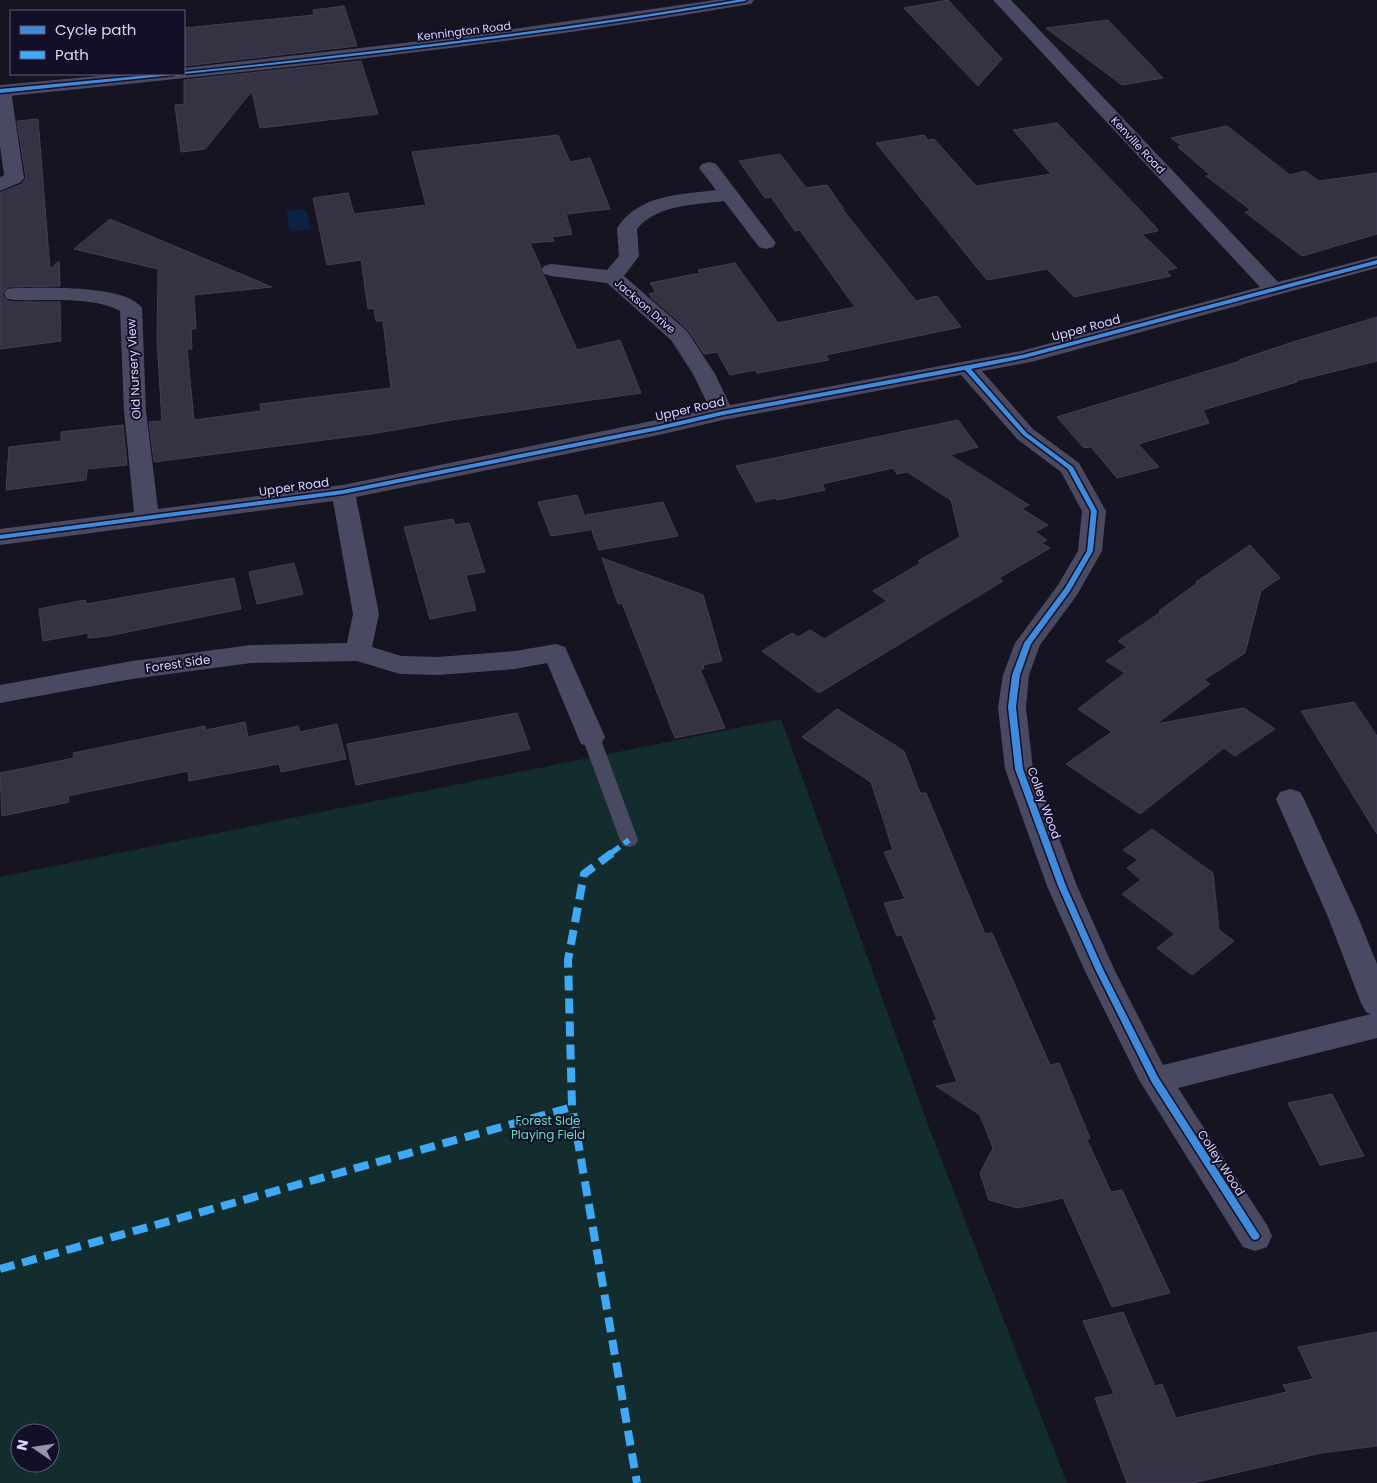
<svg xmlns="http://www.w3.org/2000/svg" width="1377" height="1483" viewBox="0 0 1377 1483" font-family="Poppins,sans-serif">
<style>
.green{fill:#132c2d;fill-rule:evenodd}
.water{fill:#0d2144}
.building{fill:#343243;stroke:#433f54}
.lines{fill:none;stroke-linecap:round;stroke-linejoin:round}
.service{fill:#4a4962;fill-rule:evenodd}
.minor{fill:#4a4962;fill-rule:evenodd}
.tertiary{fill:#4a4962;fill-rule:evenodd}
.quiet-far1{stroke:#3fa9f5;stroke-width:5.5;stroke-dasharray:12 5.5;stroke-linecap:butt}
.quiet{stroke:#3fa9f5;stroke-width:8;stroke-dasharray:15 8;stroke-linecap:butt}
.cycleway-casing{stroke:#130f26;stroke-width:3}
.cycleway{fill:#408adc;fill-rule:evenodd}
.labels{text-anchor:middle;stroke-width:4;stroke-linejoin:round;paint-order:stroke}
.far-street-label{font-size:11px;fill:#d9d4ff;stroke:#130f26}
.street-label{font-size:12px;fill:#d9d4ff;stroke:#130f26}
.park-label{font-size:12px;fill:#5fe0c0;stroke:#130f26}
</style>
<rect width="100%" height="100%" fill="#161421"/>
<path class="green" d="M781 719 933 1138 1067 1483H0V877ZM20 1433H50V1463H20Z"/>
<path class="water" d="M306 209 311 230 290 232 286 211Z"/>
<path class="building" d="M948 0 1002 59 978 86 904 8Z
M344 6 357 46 184 66V28L314 15 313 10Z
M1108 20 1163 78 1122 85 1046 28Z
M361 61 378 114 260 128 252 91 205 149 181 152 175 105 184 104V80Z
M38 119 50 269 59 261 60 286 7 287 2 295 7 301 15 302H60L61 341 0 349V193L22 184 26 178 17 121Z
M1057 123 1155 226 1158 231 1142 234 1177 268 1166 271 1171 276 1074 297 1047 269 987 280 876 143 924 135 928 140 934 139 976 186 1051 174 1013 130Z
M1227 126 1290 175 1305 171 1319 181 1377 173V234L1302 256 1245 212 1251 210 1206 176 1210 175 1178 147 1182 146 1171 138Z
M558 135 570 162 590 158 610 209 566 214 572 234 552 237 554 241 530 243 541 267 540 271 544 276 577 350 620 340 641 393 458 419 371 434 154 462 149 422 162 421 157 340 158 269 74 249 110 219 272 287 194 295 196 329H191L192 349H187L194 420 261 411 260 404 391 388 383 321H376L374 308 368 309 361 260 327 265 313 198 348 193 354 214 426 205 412 152Z
M780 154 806 188 827 185 843 208V210L916 301 937 296 961 327 826 355 829 360 757 373 755 370 730 375 717 352 704 354 688 330 652 298 649 294 656 292 650 283 700 273 698 270 735 263 778 323 855 307 800 230 795 231 771 197 765 198 739 161Z
M1377 317V361L1295 381 1297 382 1203 410 1209 423 1138 444 1159 467 1117 478 1091 447 1084 448 1057 417 1240 361 1239 360 1293 342Z
M958 420 978 447 950 455 1029 505 1022 509 1048 525 1035 532 1047 540 1042 543 1050 548 999 578 1003 581 819 693 762 651 792 633 798 637 810 630 824 639 887 601 873 591 921 563 918 561 960 537 951 500 907 472 897 474 893 468 822 484 825 490 777 500 775 498 756 502 736 466Z
M123 425 127 465 87 469 86 480 6 490 9 447 61 441V432Z
M577 495 590 530 551 536 538 502Z
M663 502 678 536 599 550 586 515Z
M453 519 455 525 469 523 485 572 466 575 476 610 430 619 404 527Z
M1250 545 1280 578 1261 591 1245 653 1204 680 1210 684 1156 724 1244 708 1275 729 1235 756 1224 748 1140 814 1066 764 1112 732 1078 709 1125 673 1106 661 1127 647 1118 641 1161 612 1159 611 1197 583 1196 582Z
M602 558 703 595 722 661 703 665 704 669H700L725 728 675 738 622 603 618 604Z
M294 563 303 594 257 604 249 572Z
M234 578 241 609 108 636 88 638V633L43 641 39 609 85 600 86 604Z
M1354 702 1377 736V834L1301 711Z
M837 709 904 751 920 793H926L985 934 992 933 1050 1065 1059 1063 1090 1138 1087 1140 1111 1192 1122 1190 1170 1293 1112 1307 1063 1198 1018 1208 989 1200 980 1173 993 1148 980 1115 936 1086 957 1082 933 1021 937 1020 902 935 897 936 884 903 905 899 884 852 893 850 871 782 802 737Z
M517 713 530 749 356 785 347 744Z
M245 722 248 737 298 726 300 732 337 724 346 759 281 772 279 764 189 781 188 771 68 796 69 802 2 816 0 773 74 758 73 753 205 726 206 730Z
M1152 829 1213 873 1219 930 1234 941 1192 975 1157 948 1175 934 1122 894 1141 880 1127 868 1138 860 1123 850Z
M1332 1094 1364 1156 1320 1165 1288 1103Z
M1123 1312 1155 1386 1162 1384 1176 1418 1287 1392 1283 1385 1313 1379 1298 1347 1377 1332V1446L1321 1453 1193 1483H1127L1095 1398 1114 1394 1083 1321Z"/>
<g class="lines">
<path class="service" d="M591 731 597 733 600 737 638 840 635 845 629 847 623 845 620 840 582 737 585 733Z"/>
<path class="minor" d="M993 0H1011L1278 282 1377 256V268L1031 362 982 371 1033 429 1079 463 1106 511 1102 551 1077 595 1040 645 1029 675 1026 707 1033 769 1077 886 1114 969 1163 1065 1371 1014 1366 1012 1361 1003 1328 917 1276 799 1280 792 1290 789 1300 792 1304 799 1358 917 1377 964V1038L1178 1088 1267 1225 1272 1236 1267 1247 1255 1251 1243 1247 1139 1080 1084 969 1047 886 1005 769 998 707 1003 675 1015 643 1058 585 1078 551 1082 511 1061 472 1017 439 961 375 723 420 659 435 356 497 379 614 372 647 401 656 438 657 515 651 556 644 565 647 605 737 601 744 591 747 581 744 547 663 515 669 438 675 400 674 357 661 251 663 132 679 0 703V685L132 661 251 645 347 643 353 614 333 501 0 545V529L134 512 124 411 120 311C94 296 45 301 15 300L7 299 4 294 7 289 15 288C44 288 125 284 142 308L146 411 158 509 343 485 710 409 693 374 671 340 607 283 551 276 544 274 541 270 544 266 551 264 607 270 619 256 617 228C640 194 678 195 716 190L699 168 702 164 709 162 716 164 773 239 776 243 773 247 766 249 759 247 724 201C694 205 658 204 637 229L639 256 624 276 687 331 715 374 730 405 1021 351 1260 287Z
M2 85 9 87 11 91 24 178 21 182 0 191V177L4 175 0 146V86Z"/>
<path class="tertiary" d="M715 0H754L751 4 745 5C498 47 249 72 0 97V85L120 74H184V68L465 36Z"/>
<path class="quiet-far1" d="M610 854 629 840"/>
<path class="quiet" d="M612 853 584 874 568 960 572 1107 637 1483
M0 1269 572 1107"/>
<defs>
<path id="cycleway" d="M737 0H747L745 1C559 33 372 55 184 74H182H184V72C369 53 553 31 737 0Z
M160 74H175L173 75 0 93V89Z
M1377 260V264L1025 358 971 369 1027 433 1073 467 1097 511 1093 551 1070 591 1031 644 1020 675 1016 707 1023 769 1066 886 1103 969 1158 1077 1258 1233 1260 1236 1258 1239 1255 1240 1252 1239 1152 1083 1095 969 1058 886 1015 769 1008 707 1012 675 1024 643 1065 588 1087 551 1091 511 1068 469 1023 435 965 370 723 415 659 430 343 494 0 539V535L343 490 659 426 723 411 1022 355Z"/>
</defs>
<use href="#cycleway" class="cycleway-casing"/>
<use href="#cycleway" class="cycleway"/>
</g>
<g class="labels">
<g class="far-street-label">
<text transform="translate(464 31) rotate(-7)" y="4">Kennington Road</text>
<text transform="translate(1138 145) rotate(47)" y="4">Kenville Road</text>
<text transform="translate(645 306) rotate(41)" y="4">Jackson Drive</text>
</g>
<g class="street-label">
<text transform="translate(1086 328) rotate(-15)" y="4">Upper Road</text>
<text transform="translate(134 369) rotate(-93)" y="4">Old Nursery View</text>
<text transform="translate(690 409) rotate(-13)" y="4">Upper Road</text>
<text transform="translate(294 487) rotate(-8)" y="4">Upper Road</text>
<text transform="translate(178 664) rotate(-8)" y="4">Forest Side</text>
<text transform="translate(1044 803) rotate(70)" y="4">Colley Wood</text>
<text transform="translate(1221 1163) rotate(57)" y="4">Colley Wood</text>
</g>
<g class="park-label">
<text x="548" y="1125">Forest Side<tspan x="548" dy="14">Playing Field</tspan></text>
</g>
</g>
<rect x="10" y="10" width="175" height="65" fill="#130f26" stroke="#625e7d"/>
<rect x="20" y="26" width="25" height="8" fill="#408adc" stroke="#625e7d"/>
<text x="55" y="35" font-size="15" fill="#d9d4ff">Cycle path</text>
<rect x="20" y="51" width="25" height="8" fill="#3fa9f5" stroke="#625e7d"/>
<text x="55" y="60" font-size="15" fill="#d9d4ff">Path</text>
<g transform="translate(35 1448) rotate(283)"><circle r="24" fill="#130f26" stroke="#625e7d"/>
<path d="M0-4L9 19L0 12L-9 19Z" fill="#9591b1"/>
<text y="-8" font-size="14" font-weight="bold" text-anchor="middle" fill="#d9d4ff">N</text>
</g>
</svg>
